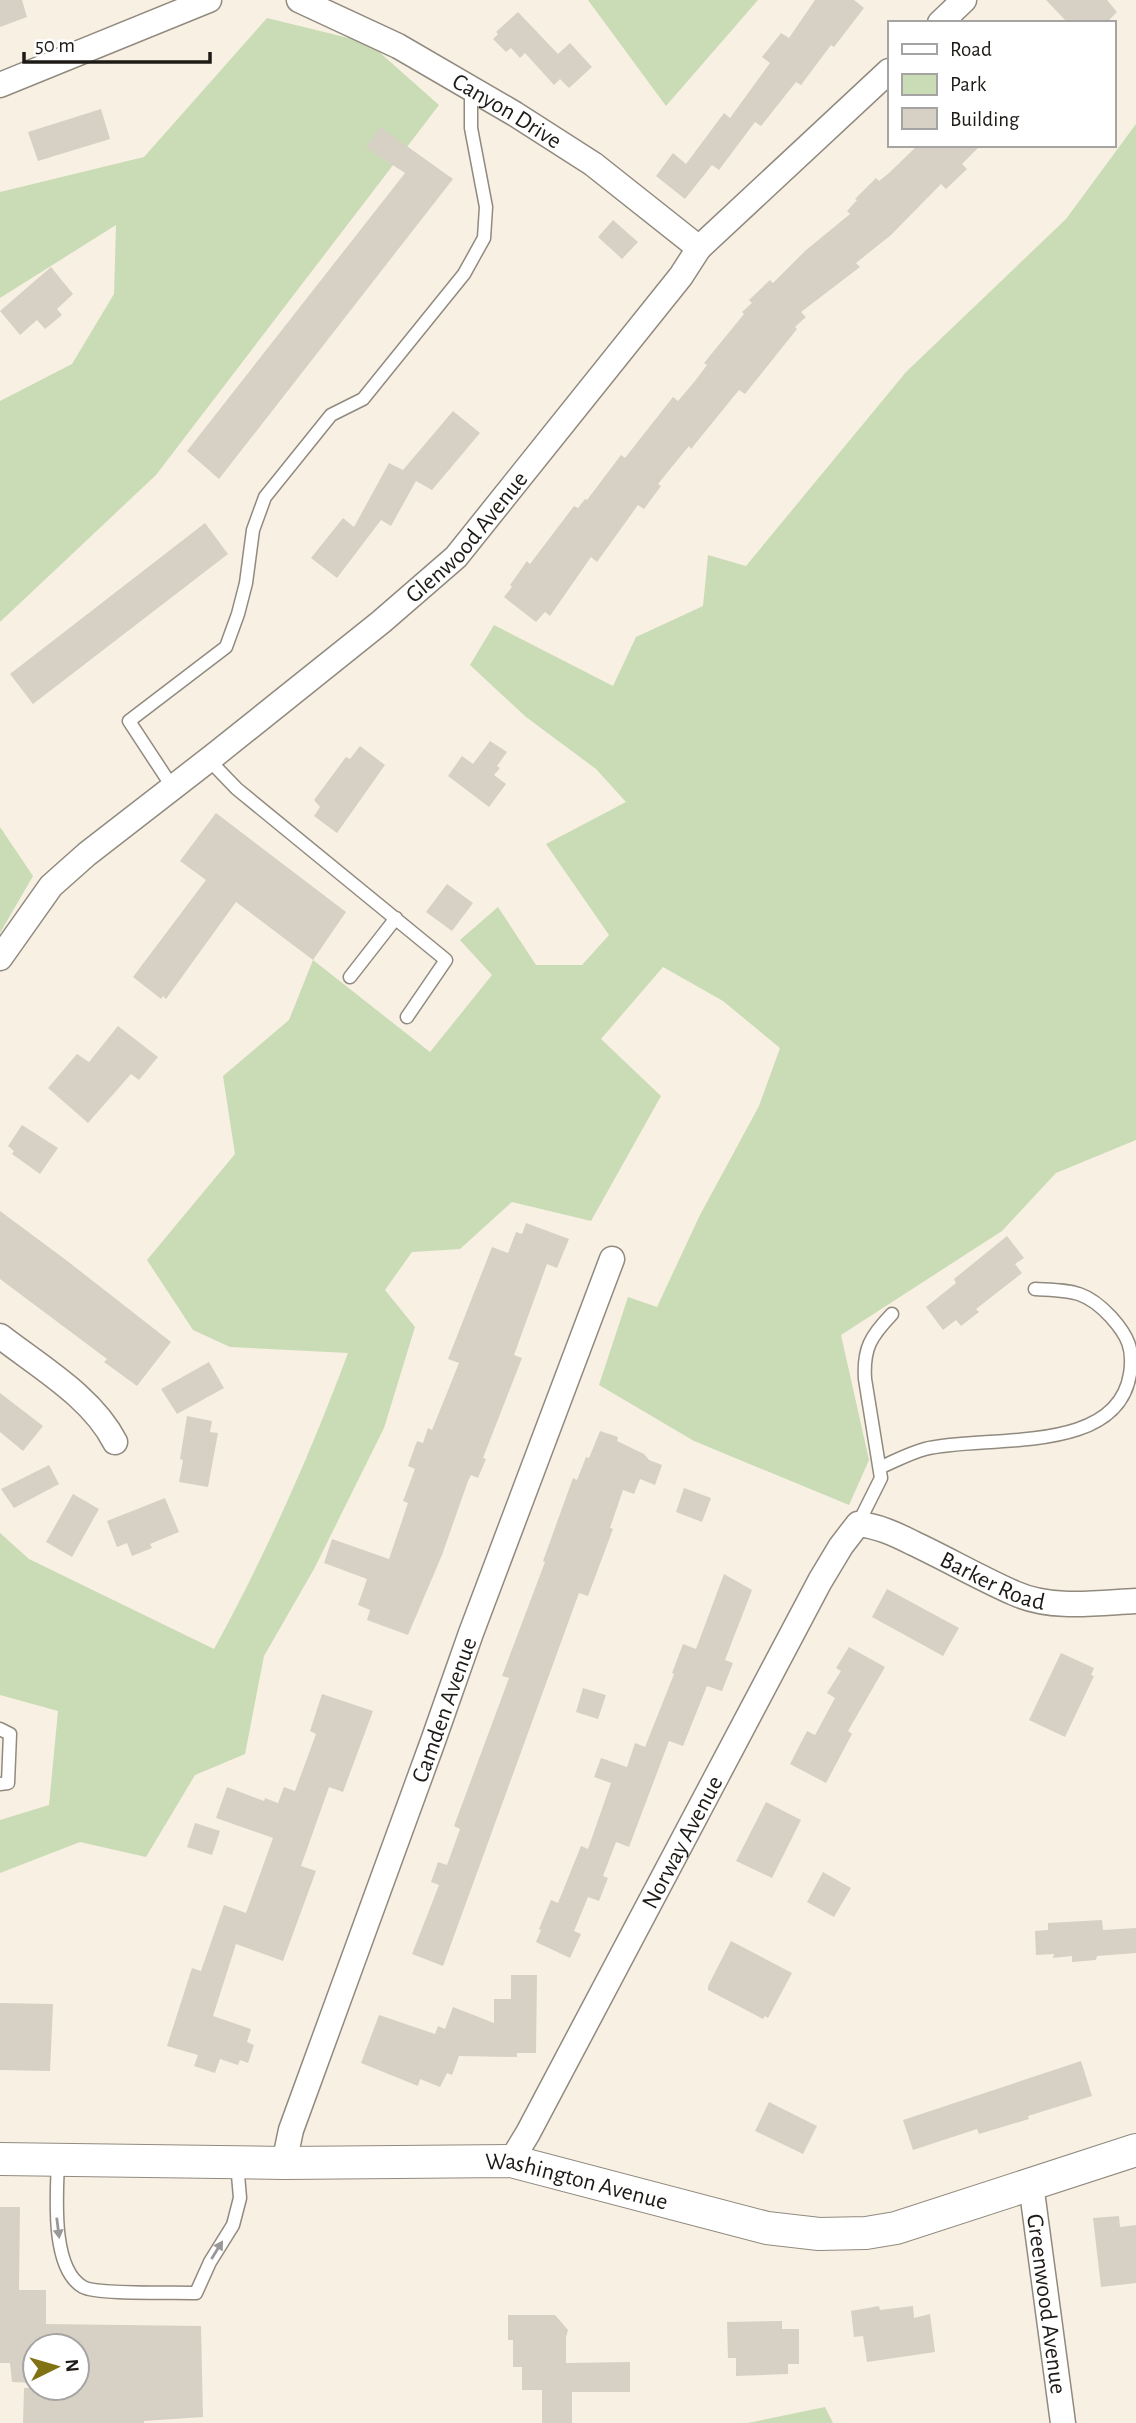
<svg xmlns="http://www.w3.org/2000/svg" width="1136" height="2423" viewBox="0 0 1136 2423" font-family="'Alegreya Sans',sans-serif">
<style>
.green{fill:#c9dcb5}
.building{fill:#d7d0c4}
.lines{fill:none;stroke-linecap:round;stroke-linejoin:round}
.service-casing{stroke:#918a7f;stroke-width:15}
.minor-casing{stroke:#918a7f;stroke-width:27}
.tertiary-casing{stroke:#918a7f;stroke-width:34}
.service{stroke:#fff;stroke-width:12}
.minor{stroke:#fff;stroke-width:24}
.tertiary{stroke:#fff;stroke-width:32}
.oneway{fill:#9a9897}
.labels{text-anchor:middle;stroke-width:7;stroke-linejoin:round;paint-order:stroke}
.street-label{font-size:24px;fill:#1e1b17;stroke:#fff}
</style>
<rect width="100%" height="100%" fill="#f8f0e3"/>
<path class="green" d="M588 0H758L666 106Z
M267 18 369 43 439 105 156 475 0 622V401L72 364 114 294 116 225 0 298V192L144 157Z
M1136 124V1140L1056 1173 1002 1231 841 1335 869 1460 849 1505 694 1441 599 1385 628 1297 657 1307 700 1215 759 1106 780 1048 723 1001 663 967 601 1039 661 1096 591 1221 512 1202 460 1249 412 1252 385 1290 415 1327 384 1428 314 1569 264 1656 245 1754 195 1775 146 1857 80 1842 0 1873V1820L49 1805 58 1711 0 1695V1533L29 1559 214 1649C266 1554 310 1455 348 1353L230 1347 193 1330 147 1260 235 1154 223 1076 289 1020 313 960 430 1052 492 975 460 940 498 907 536 965H582L609 935 546 844 626 802 596 769 526 717 470 665 494 625 613 686 636 637 703 606 708 555 746 566 906 372 1066 219Z
M0 827 33 876 0 933Z
M825 2407 833 2423H748Z"/>
<path class="building" d="M0 0H22L27 17 0 27Z
M815 0H854L864 8 834 47 831 45 801 85 796 82 761 126 755 122 719 170 712 165 685 199 656 176 673 153 686 164 724 113 730 118 770 63 762 57 781 33 789 38Z
M1046 0H1107L1117 12 1106 23H1068Z
M518 12 558 54 570 43 592 67 569 88 560 79 554 85 525 53 520 58 511 48 506 52 493 39 498 34 496 32Z
M101 109 110 139 38 161 28 132Z
M380 127 453 179 219 479 187 451 405 173 366 148Z
M918 145H981L962 164 967 169 946 189 941 184 891 235 856 263 860 267 801 312 806 317 795 327 797 329 745 394 739 390 691 449 689 446 658 484 661 486 644 509 638 505 597 562 591 557 550 616 545 612 536 622 504 597 512 587 510 585 527 561 530 564 574 506 578 508 585 499 587 500 621 455 625 458 673 397 678 401 695 381 707 365 704 363 744 314 742 312 752 303 749 300 770 280 773 283 805 251 850 214 847 211 857 200 855 199 876 178 879 181 889 173Z
M613 220 638 242 622 259 598 237Z
M51 267 73 294 57 309 62 315 45 329 37 320 20 335 0 311Z
M453 411 480 433 432 490 416 481 391 526 381 520 337 578 311 558 343 518 354 527 389 463 403 470Z
M205 523 228 554 33 704 10 674Z
M490 741 507 752 497 766 500 768 494 775 506 784 489 807 448 776 462 756 473 764Z
M360 746 385 765 337 833 314 816 320 807 314 800 346 757 350 759Z
M216 813 346 912 313 960 236 902 166 999 163 996 161 999 133 977 206 880 180 861Z
M447 884 473 903 452 931 426 912Z
M118 1026 158 1057 139 1080 131 1074 88 1123 48 1088 77 1054 89 1062Z
M22 1125 58 1148 40 1174 12 1154 14 1151 8 1146Z
M0 1211 66 1260 171 1342 137 1386 104 1362 107 1359 0 1279Z
M526 1223 569 1239 557 1268 547 1264 514 1355 522 1358 483 1458 486 1459 478 1478 471 1475 468 1481 442 1555 408 1635 367 1620 370 1610 358 1605 367 1579 324 1563 332 1539 389 1559 408 1503 403 1501 415 1469 408 1466 417 1441 423 1443 428 1428 432 1430 459 1363 448 1359 492 1247 508 1253 516 1232 522 1234Z
M1007 1236 1024 1258 1015 1264 1022 1273 976 1309 979 1312 961 1326 956 1320 943 1330 926 1307 956 1283 954 1279Z
M209 1362 224 1388 177 1414 161 1389Z
M0 1393 43 1426 23 1451 0 1432Z
M187 1416 212 1421 210 1432 218 1433 208 1487 179 1482 183 1460 180 1459Z
M600 1431 618 1437 617 1441 644 1454 649 1460 662 1465 655 1485 640 1479 634 1494 623 1490 610 1528 613 1529 588 1596 579 1593 443 1966 412 1954 439 1885 431 1882 438 1862 447 1865 460 1829 454 1826 509 1678 502 1676 545 1562 543 1561 573 1478 577 1480 586 1457 589 1458Z
M49 1465 59 1484 14 1508 1 1489Z
M684 1488 711 1498 702 1522 676 1512Z
M73 1494 99 1509 72 1557 46 1542Z
M165 1498 179 1532 150 1544 152 1548 132 1556 127 1543 117 1547 107 1521Z
M724 1574 752 1590 725 1660 733 1663 722 1691 707 1686 683 1746 669 1741 629 1847 616 1842 603 1876 608 1878 599 1901 588 1897 574 1931 581 1934 570 1958 536 1942 541 1930 539 1929 551 1900 558 1903 581 1846 588 1849 611 1783 594 1777 601 1758 627 1767 635 1743 645 1747 674 1674 672 1673 683 1644 696 1649Z
M887 1589 959 1628 943 1656 872 1617Z
M849 1647 885 1667 848 1731 852 1734 826 1783 790 1764 807 1731 815 1735 835 1698 827 1693 841 1671 836 1668Z
M1061 1653 1094 1668 1091 1675 1094 1676 1065 1737 1029 1720Z
M583 1688 606 1695 598 1719 576 1712Z
M322 1694 373 1711 343 1792 329 1787 301 1866 316 1871 283 1961 236 1944 213 2016 251 2029 247 2042 254 2045 248 2063 240 2060 238 2065 220 2059 215 2073 194 2066 198 2055 167 2046 192 1968 201 1971 224 1905 246 1913 273 1838 216 1818 227 1787 264 1801 265 1798 278 1803 284 1787 295 1791 316 1734 310 1731Z
M766 1802 801 1820 772 1878 736 1861Z
M195 1823 220 1831 212 1855 187 1847Z
M823 1872 851 1888 834 1917 807 1902Z
M1102 1920 1103 1930 1136 1928V1953L1097 1956 1096 1960 1072 1962V1956L1053 1958 1054 1954 1036 1955 1035 1931 1048 1930V1923Z
M731 1941 792 1973 768 2018 765 2016 763 2019 708 1990V1986Z
M511 1975H537L536 2053H517V2057L459 2056 452 2075 447 2073 440 2087 420 2079 418 2086 361 2063 379 2015 435 2034 438 2026 445 2029 453 2007 494 2023V1999H511Z
M0 2003 53 2004 50 2071 0 2070Z
M1081 2061 1092 2096 1028 2116 1029 2119 979 2134 977 2129 913 2150 903 2120Z
M769 2102 817 2126 803 2154 755 2131Z
M0 2207H20L19 2290H46V2324L201 2326 203 2417 144 2421V2423H23L24 2388H77V2346H35V2383L12 2382 10 2363H0Z
M1119 2216 1120 2227 1136 2225V2283L1101 2287 1093 2218Z
M879 2306 880 2310 913 2306 914 2318 930 2314 935 2352 867 2362 863 2336 854 2337 851 2311Z
M508 2315H555L568 2330 566 2337V2363L630 2362V2392H572V2423H542V2390H522V2367H513V2340H508Z
M782 2321V2329H799V2364H788V2374L736 2376V2358H728L727 2322Z"/>
<g class="lines">
<defs>
<path id="service" d="M209 760 237 789 446 960 407 1017
M173 788 129 721 226 647 238 614 246 583 253 530 265 497 331 415 363 399 464 274 484 238 486 207 471 128V89
M350 977 396 918
M881 1467C895 1461 910 1453 925 1449 983 1434 1117 1457 1130 1374 1134 1349 1128 1336 1111 1317 1085 1289 1070 1291 1035 1289
M858 1524 881 1478 865 1379C863 1348 871 1336 892 1314
M0 1729 10 1734 8 1783 0 1784
M58 2160C57 2192 50 2268 83 2287 98 2295 174 2292 196 2293L210 2262 233 2225 240 2198 237 2163"/>
<g id="minor">
<path id="s1" d="M299 0 398 46 515 114 593 164 699 248"/>
<path d="M940 23 964 0"/>
<path d="M0 85 209 0"/>
<path id="s2" d="M0 958 51 886 87 854 216 754 381 622 456 557 681 276 699 248 889 71"/>
<path d="M0 1336C40 1367 92 1397 115 1442"/>
<path id="s3" d="M511 2161 528 2133 820 1581 841 1546 858 1524C878 1526 895 1534 913 1543 947 1559 980 1578 1014 1593 1052 1610 1096 1603 1136 1601"/>
<path id="s4" d="M284 2163 291 2130 433 1741 471 1633 612 1259"/>
<path id="s5" d="M1031 2184 1063 2423"/>
</g>
<g id="tertiary">
<path id="s6" d="M0 2159 284 2163 511 2161 767 2228 819 2234 866 2233 896 2228 1136 2150"/>
</g>
</defs>
<use href="#service" class="service-casing"/>
<use href="#minor" class="minor-casing"/>
<use href="#tertiary" class="tertiary-casing"/>
<use href="#service" class="service"/>
<use href="#minor" class="minor"/>
<use href="#tertiary" class="tertiary"/>
</g>
<defs><path id="oneway-solid" d="M-6-.8H1V-3.2L6.5 0L1 3.2V.8H-6Z" transform="scale(1.75)"/></defs>
<g class="oneway">
<use href="#oneway-solid" transform="translate(58 2228) rotate(83)"/>
<use href="#oneway-solid" transform="translate(217 2250) rotate(-58)"/>
</g>
<g class="labels">
<g class="street-label">
<text dy="8" stroke="none"><textPath href="#s1" startOffset="236">Canyon Drive</textPath></text>
<text dy="8" stroke="none"><textPath href="#s2" startOffset="632">Glenwood Avenue</textPath></text>
<text dy="8" stroke="none"><textPath href="#s3" startOffset="873">Barker Road</textPath></text>
<text dy="8" stroke="none"><textPath href="#s4" startOffset="481">Camden Avenue</textPath></text>
<text dy="8" stroke="none"><textPath href="#s3" startOffset="362">Norway Avenue</textPath></text>
<text dy="8" stroke="none"><textPath href="#s6" startOffset="579">Washington Avenue</textPath></text>
<text dy="8" stroke="none"><textPath href="#s5" startOffset="121">Greenwood Avenue</textPath></text>
</g>
</g>
<rect x="888" y="21" width="228" height="126" fill="#ffffff" stroke="#a5a4a2" stroke-width="2"/>
<rect x="902" y="44" width="35" height="10" fill="#ffffff" stroke="#a5a4a2" stroke-width="2"/>
<text x="950" y="56" font-size="21" fill="#1e1b17">Road</text>
<rect x="902" y="74" width="35" height="21" fill="#c9dcb5" stroke="#a5a4a2" stroke-width="2"/>
<text x="950" y="91" font-size="21" fill="#1e1b17">Park</text>
<rect x="902" y="108" width="35" height="21" fill="#d7d0c4" stroke="#a5a4a2" stroke-width="2"/>
<text x="950" y="126" font-size="21" fill="#1e1b17">Building</text>
<g transform="translate(56 2367) rotate(85)"><circle r="33" fill="#ffffff" stroke="#a5a4a2" stroke-width="2"/>
<path d="M0-5L12 26L0 18L-12 26Z" fill="#817314"/>
<text y="-10" font-size="19" font-weight="bold" text-anchor="middle" fill="#1e1b17">N</text>
</g>
<path d="M24 52v10h186v-10" fill="none" stroke="#1e1b17" stroke-width="3.5"/>
<text x="35" y="52" font-size="21" fill="#1e1b17" stroke="#ffffff" stroke-width="5" paint-order="stroke">50 m</text>
</svg>
